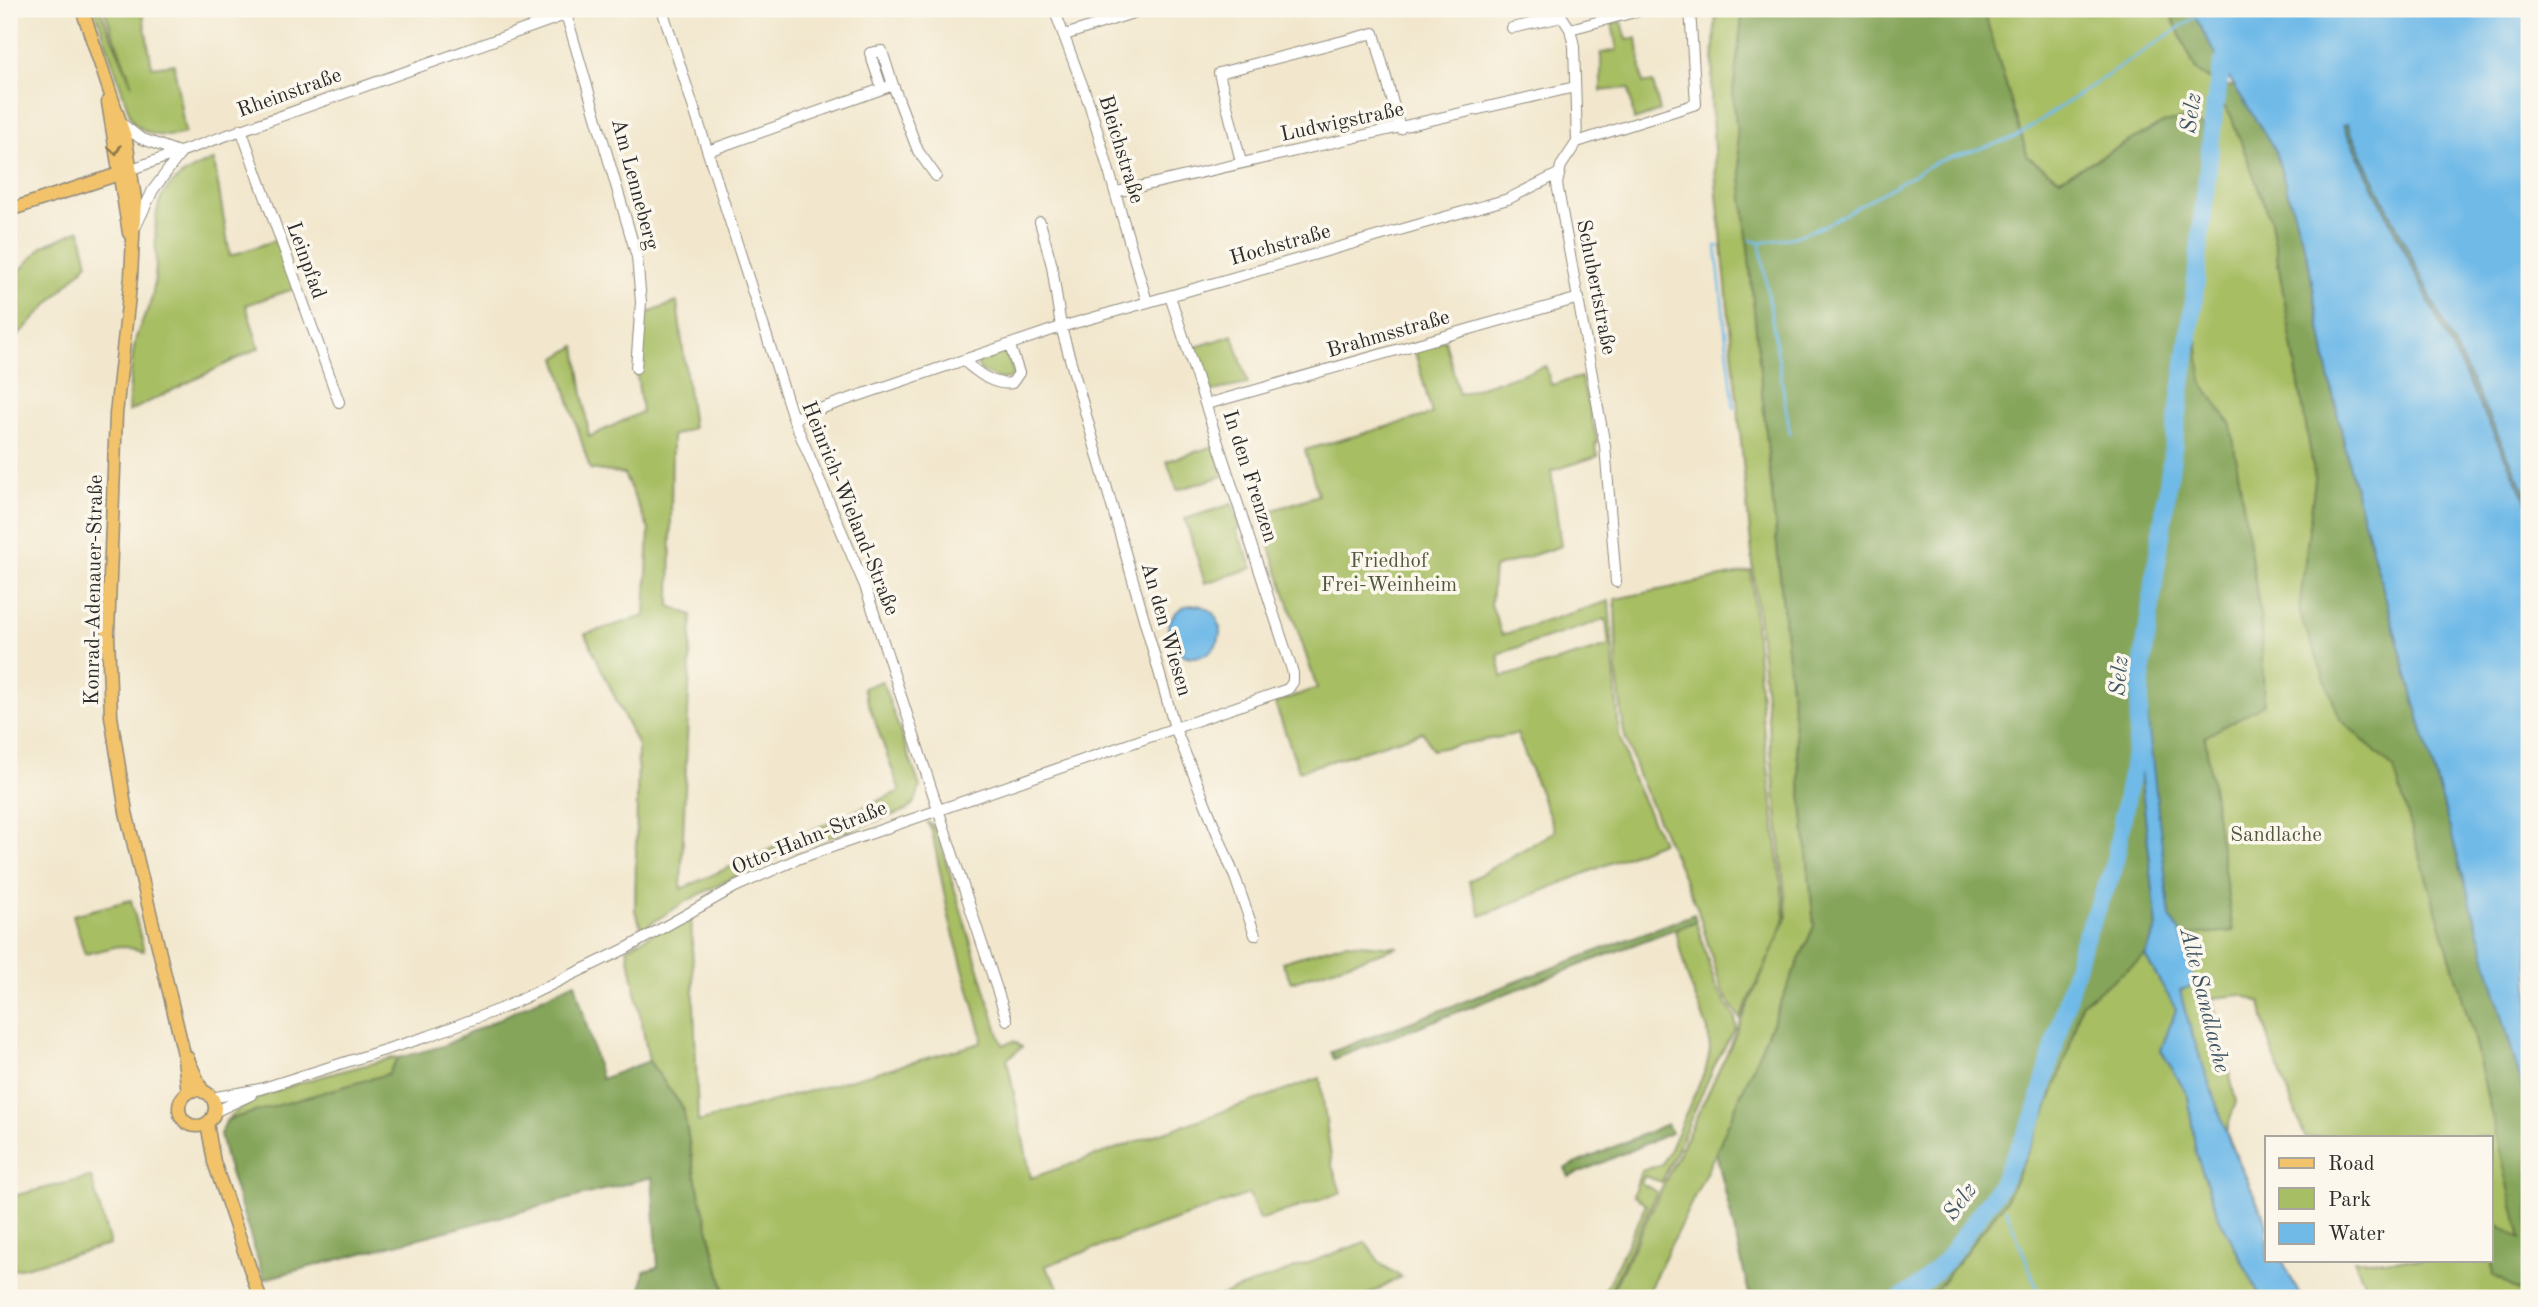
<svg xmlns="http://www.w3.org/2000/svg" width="2538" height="1307" viewBox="0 0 2538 1307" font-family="'Old Standard TT',serif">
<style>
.green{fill:#a7be64;stroke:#697448;stroke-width:2;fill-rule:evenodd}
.forest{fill:#85a55a;stroke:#586842;stroke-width:2}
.water{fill:#70bae8;stroke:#4e728a;stroke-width:2}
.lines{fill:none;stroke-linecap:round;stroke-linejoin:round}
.stream{stroke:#70bae8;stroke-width:2.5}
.river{stroke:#70bae8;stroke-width:18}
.minor-casing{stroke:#8e897c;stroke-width:12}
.major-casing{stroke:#8e897c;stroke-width:15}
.minor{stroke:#fff;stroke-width:10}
.major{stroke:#f2c36a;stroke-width:12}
.oneway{stroke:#8e774a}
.labels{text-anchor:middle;stroke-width:7;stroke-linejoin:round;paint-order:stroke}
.street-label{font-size:21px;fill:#2b2b2b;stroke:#fbf7ec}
.park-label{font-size:21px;fill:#50573c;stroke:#fbf7ec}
.water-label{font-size:23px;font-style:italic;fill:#405664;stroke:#fbf7ec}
</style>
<rect width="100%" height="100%" fill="#fbf7ec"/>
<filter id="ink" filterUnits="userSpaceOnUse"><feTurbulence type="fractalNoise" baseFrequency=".0143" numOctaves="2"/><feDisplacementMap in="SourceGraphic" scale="14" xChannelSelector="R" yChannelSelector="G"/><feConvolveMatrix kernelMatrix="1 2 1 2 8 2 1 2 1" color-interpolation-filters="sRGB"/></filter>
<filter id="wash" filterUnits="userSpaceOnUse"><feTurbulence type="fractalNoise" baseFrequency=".00686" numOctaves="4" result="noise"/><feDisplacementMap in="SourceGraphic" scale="28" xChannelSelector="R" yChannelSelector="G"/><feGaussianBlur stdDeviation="1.57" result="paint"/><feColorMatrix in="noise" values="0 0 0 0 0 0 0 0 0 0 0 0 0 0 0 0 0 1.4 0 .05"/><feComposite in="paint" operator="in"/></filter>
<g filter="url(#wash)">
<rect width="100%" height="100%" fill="#f2e7cd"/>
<path class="green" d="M95 9H100L132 85 104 9H142L152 67 174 64 185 133C167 139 145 136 132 121Z
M1716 9H1743L1733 93 1814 926 1716 1152 1645 1298H1609L1730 1047 1787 917 1716 183 1711 100Z
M1983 9H2172L2174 22 2196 70 2218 85 2215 102 2219 100 2231 116 2271 221 2307 431 2471 1027 2522 1241 2497 1224 2491 1243V1137H2305L2269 1043 2261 1002 2242 995 2212 998 2236 1102 2226 1132 2267 1224V1260H2282L2301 1298H1930L2006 1200 2067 1056 2081 1004 2100 989 2194 318 2163 123 2060 179 2028 157Z
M1622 22 1627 40 1637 38 1643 83H1653L1660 111 1634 120 1629 88 1601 91V53L1617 50 1612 23Z
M214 160 230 256 279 239 297 288 246 305 259 348 128 412C130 389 130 365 135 342 138 326 148 313 152 297 167 232 128 191 214 160Z
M80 230 88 263 9 345V282L43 246Z
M677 302 693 428 672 436 670 606 692 615 681 889 900 791 863 688 882 681 920 787 915 802 907 810 781 854 688 900 642 929 635 911 638 746 585 634 645 616 649 530 624 474 590 469 556 358 576 346 589 437 642 412 636 368 640 316Z
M1233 335 1248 384 1212 391 1207 387 1193 348Z
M1445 340 1459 394 1546 366 1551 385 1581 377 1598 443 1595 444 1598 456 1551 471 1561 546 1494 568 1491 604 1502 635 1609 601 1619 734 1632 777 1662 842 1481 916 1469 881 1555 831 1517 734 1432 750 1423 732 1299 771 1275 703 1317 688 1259 515 1318 495 1305 450 1432 414 1414 348ZM1606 619 1609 646 1502 677 1498 654Z
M1003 351 1007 353 1014 375C1002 384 992 376 980 370L977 363Z
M1214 446 1223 476 1177 490 1167 461Z
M1232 504 1240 528 1236 530 1253 568 1205 583 1185 519Z
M1751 571 1762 715 1785 917 1779 936 1740 1019 1722 991 1697 907 1638 775 1624 733 1617 674 1615 599Z
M927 822 936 828 999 1035 1003 1045 1014 1041 1022 1047 1007 1059 1031 1178 1320 1078 1332 1165 1341 1193 1259 1220 1249 1194 1045 1266 1066 1298H726L695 1176 683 1108 649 1061 627 948 691 912 698 1122 981 1043 982 1035 950 922 932 831Z
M131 900 144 951 119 946 85 954 73 915Z
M1696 921 1716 987 1735 1018 1736 1028 1717 1060 1662 1182 1644 1176 1641 1183 1657 1192 1607 1298H1601L1646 1205 1633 1195 1641 1171 1663 1164 1706 1069 1710 1050 1708 1030 1687 976 1675 930Z
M1345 943 1398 947 1291 982 1282 962Z
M395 1057 398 1058 388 1074 227 1120C256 1087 350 1071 395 1057Z
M91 1177 110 1245 9 1271V1197Z
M1365 1242 1381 1264 1401 1277 1363 1298H1214Z
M2491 1253 2493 1275 2529 1298H2371L2354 1260H2491Z"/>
<path class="forest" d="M1743 9H1983L2028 157 2060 179 2163 123 2190 118 2203 126 2209 164 2193 307 2202 383 2231 425 2261 621 2264 704 2205 737 2233 931 2182 936 2170 917 2142 675 2137 742 2157 927 2145 956 2081 1004 2067 1056 2046 1111 2006 1200 1930 1298H1750L1716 1152 1814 926 1733 93Z
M2172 9H2191L2222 65 2218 85 2196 70 2174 22Z
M2226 86H2235L2275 149 2308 259 2328 372 2353 481 2529 1112V1297L2493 1275 2491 1243 2496 1224 2521 1239 2471 1027 2394 769 2340 719 2299 611 2315 479 2271 221 2231 116 2219 100Z
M2343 124H2347L2529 499V506Z
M1694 914 1696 921 1334 1059 1331 1052Z
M575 982 601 1079 649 1061 683 1108 695 1176 726 1298H640L644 1271 658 1267 652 1177 264 1279 226 1160 220 1134 227 1120 388 1074 398 1058 443 1046Z
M1667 1124 1671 1133 1569 1177 1565 1168Z"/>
<path class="water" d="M2191 9H2529V499L2347 124 2343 125 2529 506V1112L2353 481 2328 372 2308 259 2275 150 2226 73Z
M1168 631a26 26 0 1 1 52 0a26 26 0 1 1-52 0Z
M2142 669 2170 917 2182 936 2196 985 2180 990 2192 1034 2230 1143 2267 1224V1260H2282L2301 1298H2261L2218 1215 2196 1154 2188 1096 2161 1050 2176 1009 2145 956 2157 927 2137 742Z"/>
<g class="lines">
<path class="stream" d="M1751 240 1760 243
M1719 246H1716L1734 408
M1790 434 1760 243 1794 237 1824 226 1936 162 2014 138 2195 17
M1999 1187 2002 1197
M2006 1209 2041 1298"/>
<path class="river" d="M1901 1298 1916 1289 1947 1259 1999 1187 2035 1116 2082 945 2113 871 2137 742 2142 669 2193 307 2215 103 2222 65 2251 9"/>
</g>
</g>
<g filter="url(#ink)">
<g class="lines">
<defs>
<path id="minor" d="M546 9 549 19
M662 9 793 418 865 586 1007 1020
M1054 9 1090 106 1147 302
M1557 9 1570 29 1574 46 1577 142 1561 166 1557 184 1605 446 1616 582
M566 14 637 257 641 302 636 368
M1512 28 1562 17
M1570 29 1646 9
M1065 35 1145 9
M882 89 870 53 882 51 893 85
M121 123 140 138 181 153
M241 129 339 402
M1577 142 1696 104 1690 9
M708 151 893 85 918 151 936 176
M1241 162 1219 73 1374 33 1400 129
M132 169 582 9
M1116 192 1575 87
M1040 222 1052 266 1061 327 1175 728 1236 880 1255 935
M136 226 153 190 181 153
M965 362C978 373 994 386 1012 383L1019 373 1010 346
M1207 404 1579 298
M793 418 1061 327 1508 199 1558 174
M211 1098 260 1089 429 1036 505 1007 627 948 735 887 800 858 1288 689 1293 682V673L1170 296
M214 1112 251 1095"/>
<path id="major" d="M82 9 126 140 135 199 131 277 116 414 108 634 111 716 126 812 183 1050 188 1093
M108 102 129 233
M9 210 125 172
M187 1057 203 1092
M179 1108a18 18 0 1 1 36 0a18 18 0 1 1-36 0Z
M207 1123 214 1162 260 1298"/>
</defs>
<use href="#minor" class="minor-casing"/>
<use href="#major" class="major-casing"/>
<use href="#minor" class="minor"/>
<use href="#major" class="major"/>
</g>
<defs><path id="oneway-chevron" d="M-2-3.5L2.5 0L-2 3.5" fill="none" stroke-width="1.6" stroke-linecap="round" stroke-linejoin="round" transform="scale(1.75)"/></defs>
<use class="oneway" href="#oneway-chevron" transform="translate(115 150) rotate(82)"/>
</g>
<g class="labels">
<g class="street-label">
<text transform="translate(289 92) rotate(-20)" y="7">Rheinstraße</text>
<text transform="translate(1342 121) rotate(-12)" y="7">Ludwigstraße</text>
<text transform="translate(1122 149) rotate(73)" y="7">Bleichstraße</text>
<text transform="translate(636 184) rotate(75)" y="7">Am Lenneberg</text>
<text transform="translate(1280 244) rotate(-16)" y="7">Hochstraße</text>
<text transform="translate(307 260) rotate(70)" y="7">Leinpfad</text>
<text transform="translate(1597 287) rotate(79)" y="7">Schubertstraße</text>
<text transform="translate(1388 333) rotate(-16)" y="7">Brahmsstraße</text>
<text transform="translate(1251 476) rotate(72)" y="7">In den Frenzen</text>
<text transform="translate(851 508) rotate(68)" y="7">Heinrich-Wieland-Straße</text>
<text transform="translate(93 590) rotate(-89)" y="7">Konrad-Adenauer-Straße</text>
<text transform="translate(1167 629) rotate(74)" y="7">An den Wiesen</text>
<text transform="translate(809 837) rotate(-22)" y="7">Otto-Hahn-Straße</text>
</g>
<g class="park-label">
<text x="1389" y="567">Friedhof<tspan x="1389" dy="24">Frei-Weinheim</tspan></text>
<text x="2276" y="841">Sandlache</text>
</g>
<g class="water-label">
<text transform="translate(2190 113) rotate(-82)" y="8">Selz</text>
<text transform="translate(2118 676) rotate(-85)" y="8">Selz</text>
<text transform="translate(2206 1000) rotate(76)" y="8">Alte Sandlache</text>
<text transform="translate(1959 1201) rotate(-54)" y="8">Selz</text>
</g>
</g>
<rect width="2538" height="1307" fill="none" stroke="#fbf7ec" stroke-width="35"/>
<rect x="2265" y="1136" width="228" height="126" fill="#fbf7ec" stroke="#a8a59f" stroke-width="2"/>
<rect x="2279" y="1158" width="35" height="10" fill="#f2c36a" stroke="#a8a59f" stroke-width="2"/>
<text x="2328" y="1170" font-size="21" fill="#2b2b2b">Road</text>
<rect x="2279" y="1188" width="35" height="21" fill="#a7be64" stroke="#a8a59f" stroke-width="2"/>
<text x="2328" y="1206" font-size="21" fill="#2b2b2b">Park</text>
<rect x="2279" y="1223" width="35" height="21" fill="#70bae8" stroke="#a8a59f" stroke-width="2"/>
<text x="2328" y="1240" font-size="21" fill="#2b2b2b">Water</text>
</svg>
